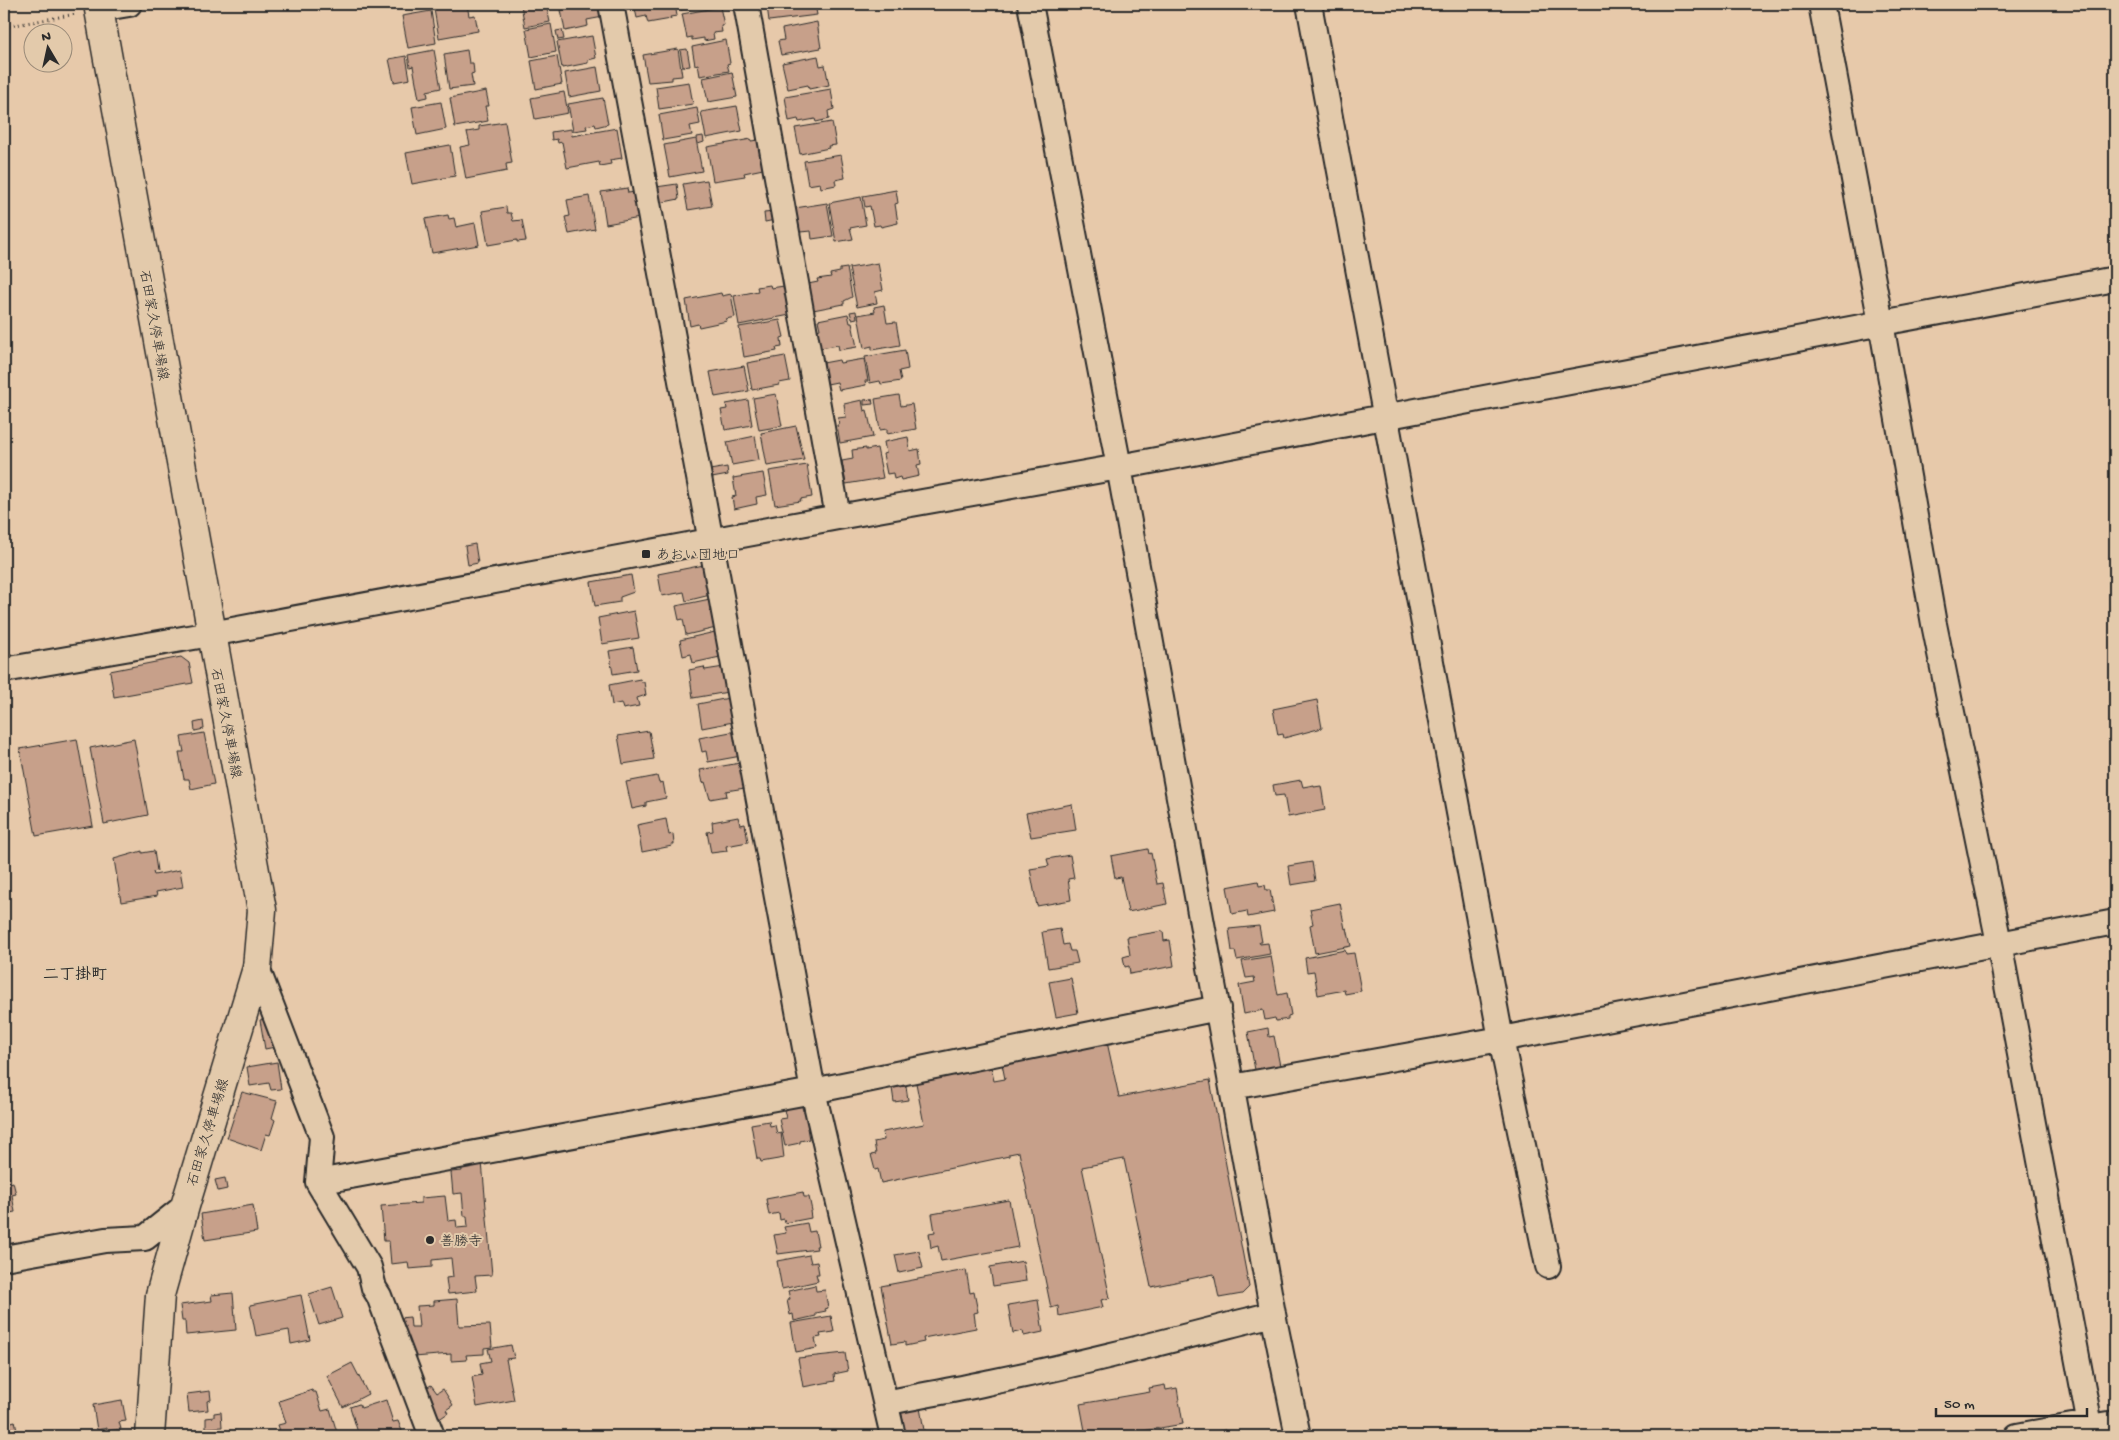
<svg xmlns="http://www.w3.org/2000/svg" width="2119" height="1440" viewBox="0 0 2119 1440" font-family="'Gochi Hand','Klee One',sans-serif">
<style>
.building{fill:#c7a08a;stroke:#2b2b2b}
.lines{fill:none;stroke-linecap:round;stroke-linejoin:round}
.minor-casing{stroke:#2b2b2b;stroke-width:28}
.major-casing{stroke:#2b2b2b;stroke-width:31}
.path{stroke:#2b2b2b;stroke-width:3;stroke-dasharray:1 4;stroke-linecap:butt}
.minor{stroke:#e3caab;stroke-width:24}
.major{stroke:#e3caab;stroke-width:28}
.poi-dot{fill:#2b2b2b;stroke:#e3caab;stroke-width:2}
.labels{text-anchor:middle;stroke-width:4;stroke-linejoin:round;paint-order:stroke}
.street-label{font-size:14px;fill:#2b2b2b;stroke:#e3caab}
.poi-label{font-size:14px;fill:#2b2b2b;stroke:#e3caab;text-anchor:start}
.quarter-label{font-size:16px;font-weight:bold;fill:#2b2b2b;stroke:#e3caab}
</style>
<rect width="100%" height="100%" fill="#e7c9aa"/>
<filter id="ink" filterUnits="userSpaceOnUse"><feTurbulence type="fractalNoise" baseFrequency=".02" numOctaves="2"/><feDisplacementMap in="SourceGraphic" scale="10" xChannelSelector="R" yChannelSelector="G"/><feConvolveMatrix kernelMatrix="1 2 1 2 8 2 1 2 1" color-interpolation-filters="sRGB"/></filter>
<g filter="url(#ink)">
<path class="building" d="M467 4 469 16 475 15 478 31 439 38 434 9Z
M524 4H546L550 22 525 27 521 5Z
M595 4H601L603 17 587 20 588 26 565 31 561 10Z
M634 4H675L677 16 670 17 671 19 648 23 646 16 637 18Z
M680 4H709L681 10Z
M777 4H815L817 15 769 21 767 6Z
M720 7 724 25 721 26 722 32 713 33 714 39 704 41V38L692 40V37L687 38 682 14Z
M431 11 436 43 408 48 402 16Z
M817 22 821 48 781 55 778 41 784 40 782 29Z
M551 24 556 52 531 57 526 29Z
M562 30 564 39 558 40 556 31Z
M592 36 596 58 588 60V63L562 68 557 42Z
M726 40 730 63 727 64 729 71 700 76 698 64 695 65 692 47Z
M678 49 682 76 672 77V80L648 82 643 55Z
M687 49 690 66 683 67 680 50Z
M434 50 441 88 427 91 428 97 419 99 413 66 410 67 408 55Z
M467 50 469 63H473L474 73 471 74 473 86 449 89 444 54Z
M406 56 410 79 394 82 389 59Z
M557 56 562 84 536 89 531 61Z
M818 56 820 66 825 65 829 85 809 89 808 85 788 89 782 63Z
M597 67 601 91 569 97 565 73Z
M732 72 737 97 708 102 703 78Z
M689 82 693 104 659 109 656 87Z
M831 89 834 109 828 111 829 119 816 122 815 119 799 122 798 119 789 121 785 97Z
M486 91 489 106H485L488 121 455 127 450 98Z
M564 92 568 113 535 119 531 98Z
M603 98 608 124 596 127 595 124 586 126 587 129 573 131 568 104Z
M441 102 446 129 417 135 412 107Z
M737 106 742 131 706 138 701 112Z
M697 108 700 124 690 126 692 135 663 140 659 115Z
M505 122 512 163 506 164 507 171 466 179 460 147 470 145 467 132 479 130V126Z
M832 122 836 145 828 146 829 148 800 154 795 128Z
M617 128 622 158 610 160 611 164 600 166 599 162 567 168 562 142 558 143 557 139 552 140 551 132 571 129 572 136Z
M703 136 704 142 698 144 697 137Z
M696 139 702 171 670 177 664 145Z
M751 139V141L758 140 763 169 744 173 745 176 713 181 707 147Z
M450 145 455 176 412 184 406 153Z
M841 155 845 178 835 180 836 185 821 188 820 183 808 185 804 161Z
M707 180 712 206 688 210 683 184Z
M677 184 679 199 659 203 656 187Z
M627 188 628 193 635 192 640 218 606 224 601 192Z
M896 190 898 203 895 204 898 223 881 227 880 225 874 226 870 206 865 207 863 196Z
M589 196 595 229 569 234 565 217 570 216 567 200Z
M861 197 866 225 850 228 853 239 836 242 829 203Z
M827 203 833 236 812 239 811 231 800 232 795 208Z
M506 207 507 213H511L513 221 522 220 526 241 517 242V240L488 245 482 211Z
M774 212 775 220 765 222 764 213Z
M448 215 449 219 454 218 456 227 475 223 479 245 432 253 425 219Z
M878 263 883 290 875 292 877 303 857 307 849 268Z
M847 268 852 297 844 301V304L813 310 808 284 818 282 817 279 831 277 830 274 840 272V269Z
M770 285 771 288 784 286 790 315 739 325 734 296 758 291 757 287Z
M721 293 722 296 731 294 735 317 726 319 727 321 699 327 698 324 690 326 686 300Z
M884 305 887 323 896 322 900 345 872 350V346L864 348 858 315 875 312 874 307Z
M856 311 857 318 852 319 850 312Z
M848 314 850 323H852L857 347 839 350 838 345 820 348 817 330 820 329 818 320Z
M780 320 784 337 781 338 782 347 776 348 777 351 744 357 739 327Z
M905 350 908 369 899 371 901 381 881 384 880 381 870 383 865 357Z
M785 356 790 381 779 383V385L752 390 747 363Z
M864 359 868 381H865L866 385 839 390 837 382 827 384 823 363 839 360 840 363Z
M744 366 749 391 715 397 710 372Z
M776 394 782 426 759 430 753 398Z
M899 395 901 406 912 404 916 429 887 434V429L880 430 875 399Z
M872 399 873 404 864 405V400Z
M748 400 752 425 725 430 721 410 727 409 726 404Z
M862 400 864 411 867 410 873 437 840 443 837 425H839L838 418 846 417 844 404Z
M796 426 804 460 767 466 761 433Z
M755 436 759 460 732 465 727 442Z
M908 437 910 451 919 449 921 464 917 465 919 476 901 480 900 477 894 479 893 473 887 474 883 454 886 453 884 442Z
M866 448V450L877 448 883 478 846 484 842 461 853 459 852 450Z
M807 465 812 497 800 499 801 501 775 505 769 471Z
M727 467 728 475 712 478 710 470Z
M763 473 767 495 756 497 757 504 734 509 732 497 736 496 733 478Z
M475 544 478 563 468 565 465 546Z
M704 565 710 595 686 601 684 592 662 596 658 574Z
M631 575 634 592 620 597V602L595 606 591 582Z
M710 599 716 628 686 635 683 619 679 620 676 606Z
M634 611 639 638 602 644 598 618Z
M715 632 720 657 693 663 691 654 683 656 680 640Z
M633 647 637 670 613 674 609 651Z
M181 657 189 663 193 683 114 697 110 671Z
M704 667 705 670 724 667 728 692 693 698 689 670Z
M640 679 641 682H644L646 695 637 698 639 706 623 709 621 703 612 705 609 685Z
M729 698 733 722 702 728 698 704Z
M1317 700 1322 728 1284 738 1283 734 1278 735 1273 709Z
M203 721 204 729 195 731 194 723Z
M649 731 654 759 623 764 618 736Z
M736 731 741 756 708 762 706 751 702 752 699 738Z
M204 733 214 784 191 789 189 779H184L179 752H184L181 737Z
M77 739 93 826 36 836 20 749Z
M134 739 148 815 104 824 90 748Z
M740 763 745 788 726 791 727 796 710 799 705 782 703 783 700 770Z
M657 776 659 783 663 782 666 798 646 802V806L632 809 626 782Z
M1301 780 1303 787 1314 785V787L1321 786 1325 810 1288 817 1284 795 1275 796 1273 785Z
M1072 804 1076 830 1031 837 1026 813Z
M738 817 740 825 745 824 748 842 726 846 727 851 711 853 707 832 713 831 712 822Z
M666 819 669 835 673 834 674 844H671L672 846 642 852 637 825Z
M1148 849 1149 854 1151 853 1157 884 1163 883 1167 904 1128 912 1121 877 1115 878 1111 856Z
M142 851V853L154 851 157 871 153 872 154 875 180 870 183 887 156 892 157 896 121 902 114 859Z
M1070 855 1074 878 1068 879 1071 900 1037 906 1030 869 1049 866 1047 859Z
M1312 862 1315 881 1291 885 1288 866Z
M1258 881 1259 886 1265 885 1266 890H1270L1274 912 1248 917 1247 911 1232 914 1227 887Z
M1340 903 1345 929 1347 928 1351 946 1315 953 1310 925 1313 924 1310 909Z
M1259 926 1262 942H1259L1260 944 1268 943 1270 954 1237 960 1235 951H1232L1229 929Z
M1060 929 1063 945 1068 944 1070 951H1075L1078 963 1048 968 1042 932Z
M1163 931 1164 941 1170 940 1174 966 1130 974 1129 966 1125 967 1123 957 1130 955 1127 937Z
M1345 950 1346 954 1354 953 1361 991 1345 994 1344 990 1318 995 1314 971 1307 972 1305 958Z
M1271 956 1278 995 1287 993 1291 1015 1288 1016V1019L1276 1021 1275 1018 1265 1020 1263 1010 1244 1014 1239 985 1255 982 1254 977 1246 978 1242 961Z
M1071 978 1078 1013 1056 1017 1049 982Z
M270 1018 275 1047 265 1049 260 1020Z
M1268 1028 1269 1037 1274 1036 1280 1066 1255 1070 1248 1032Z
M1107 1042 1119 1097 1210 1080 1249 1287 1242 1294 1219 1298 1214 1274 1151 1287 1124 1159 1082 1167 1110 1298 1101 1300 1103 1307 1059 1316 1058 1306 1051 1308 1019 1152 1009 1154V1156L881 1183 878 1169 875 1170 871 1155 876 1154 874 1142 884 1140 883 1132 924 1124 916 1083 991 1067 994 1081 1005 1079 1002 1064Z
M277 1062 281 1089 271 1090 269 1083 250 1086 247 1067Z
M906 1086 908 1100 894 1102 892 1088Z
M242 1092 277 1101 272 1118 275 1120 270 1135 266 1134 261 1150 227 1138Z
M801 1103 803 1111 806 1110 809 1127 807 1128 809 1139 800 1141V1143L785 1146 779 1119 786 1118 783 1106Z
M769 1121 770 1126 775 1125 777 1134 781 1133 784 1158 761 1162 760 1159H757L751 1124Z
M4 1127H5L9 1145H6L9 1163 4 1164Z
M482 1162 492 1275 475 1276 477 1291 448 1294 446 1278 453 1277 451 1258 432 1260V1267L409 1269 408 1262 391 1264 389 1241H384L381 1206 421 1203V1198L445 1196 448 1221 456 1220 457 1228 468 1227 467 1216H464L462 1193 453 1194 451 1172 462 1171 461 1164Z
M8 1172 10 1183 13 1182 16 1194 12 1195 15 1212 4 1214V1173Z
M225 1178 227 1189 218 1191 215 1180Z
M803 1192 804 1197H809L812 1211H810L811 1218 785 1223 784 1219 780 1220 779 1213 769 1215 766 1199Z
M1009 1200 1018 1247 941 1261 938 1246 931 1248 929 1233 935 1232 932 1214Z
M253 1205 257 1232 205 1240 201 1214Z
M807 1223 809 1232 815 1231 818 1246H816L817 1249 778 1254 774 1235 786 1233 784 1227Z
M919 1251 923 1268 899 1273 895 1255Z
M809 1255 811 1263 817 1262 819 1274H816L818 1281 782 1289 777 1261Z
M1023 1261 1026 1281 993 1286 990 1267Z
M966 1270 970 1293 974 1292 978 1312 974 1313 976 1328 923 1338 924 1342 905 1346V1342L892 1344 881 1286Z
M815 1285 816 1291 825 1290 828 1308 825 1309 826 1311 816 1313V1316L794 1321 793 1314 790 1315 787 1300 790 1299 788 1291Z
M332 1287 342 1318 319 1325 309 1294Z
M233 1293 236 1330 186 1335 185 1321H182L180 1305 212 1301 211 1295Z
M301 1295 310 1340 291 1344 289 1330 256 1336 250 1305Z
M457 1299 459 1326 490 1325 492 1347 484 1348V1354L466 1355 467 1360 451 1361V1354L414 1357 413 1350 391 1352 388 1319 410 1317 411 1327H419L417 1306 434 1305V1301Z
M1038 1300 1043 1332 1024 1336 1023 1331 1013 1333 1008 1305Z
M831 1316 834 1332 820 1334 821 1337 815 1338 817 1348 796 1352 791 1323Z
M511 1345 514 1358 506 1359 514 1400 477 1407 472 1377 482 1375 480 1363 491 1361 488 1349Z
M845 1353 848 1371 834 1374 835 1381 803 1387 798 1358Z
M352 1363 368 1394 343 1407 327 1376Z
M431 1385 437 1393 443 1389 453 1405 446 1410 448 1413 438 1420 419 1393Z
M1165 1385 1166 1390 1177 1388 1183 1424 1114 1436H1086L1080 1404 1150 1392 1149 1388Z
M312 1390 313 1392H316L322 1411 330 1409 338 1436H279L281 1434 278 1425 286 1423 279 1401Z
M210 1391 211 1400 207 1401 208 1410 189 1412 187 1394Z
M122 1400 126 1421 119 1422 121 1429 107 1431V1428L97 1430 93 1405Z
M386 1400 393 1422 398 1421 404 1436H359L350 1407 359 1404 361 1408Z
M919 1402 925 1436H906L900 1406Z
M221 1412 222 1427 206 1428V1418L214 1417V1413Z
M15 1421 18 1436H4V1424Z
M1225 1430 1226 1436H1193Z"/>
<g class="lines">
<defs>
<path id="minor" d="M611 4 813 1091 893 1436
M746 4 838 517
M1030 4 1119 467 1273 1314 1298 1436
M1309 4 1501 1039 1548 1266
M1821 4 1881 323 1934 624 1999 943 2092 1436
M99 9 129 4
M4 670 211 634 838 517 1119 467 2115 279
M257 968 322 1137 318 1182 369 1267 374 1288 379 1296 432 1436
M1232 1087 1501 1039 2115 922
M318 1182 813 1091 1218 1008
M4 1258 105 1240 145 1238 185 1206
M886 1403C921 1395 956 1390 991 1382 1086 1363 1179 1338 1273 1314
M2017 1436 2072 1426 2090 1427 2115 1423"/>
<path id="major" d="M98 4 262 910 257 968 185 1206 160 1295 150 1436"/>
</defs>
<use href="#minor" class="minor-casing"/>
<use href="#major" class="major-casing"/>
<path class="path" d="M4 27 76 14"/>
<use href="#minor" class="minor"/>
<use href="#major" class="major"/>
</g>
</g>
<g class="poi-dot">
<rect x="641" y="549" width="10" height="10" rx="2.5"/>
<circle cx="430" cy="1240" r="5"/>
</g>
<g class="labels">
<g class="street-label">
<text transform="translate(155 325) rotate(80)" y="5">石田家久停車場線</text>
<text transform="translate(227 723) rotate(79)" y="5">石田家久停車場線</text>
<text transform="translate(207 1132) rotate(-73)" y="5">石田家久停車場線</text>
</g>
<g class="poi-label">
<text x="656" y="559">あおい団地口</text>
<text x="440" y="1245">善勝寺</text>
</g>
<g class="quarter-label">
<text x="75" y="979">二丁掛町</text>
</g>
</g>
<rect width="2119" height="1440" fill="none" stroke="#e3caab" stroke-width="20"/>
<rect x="10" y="10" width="2099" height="1420" fill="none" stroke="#2b2b2b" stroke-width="2" filter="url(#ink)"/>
<g transform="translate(48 48) rotate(351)"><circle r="24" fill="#e3caab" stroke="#998a78"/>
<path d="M0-4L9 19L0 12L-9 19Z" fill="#2b2b2b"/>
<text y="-8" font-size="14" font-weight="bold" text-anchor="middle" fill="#2b2b2b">N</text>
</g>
<path d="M1936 1408v8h151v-8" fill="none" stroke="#2b2b2b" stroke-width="2.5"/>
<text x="1944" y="1408" font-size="15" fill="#2b2b2b" stroke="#e3caab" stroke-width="4" paint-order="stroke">50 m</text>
</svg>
